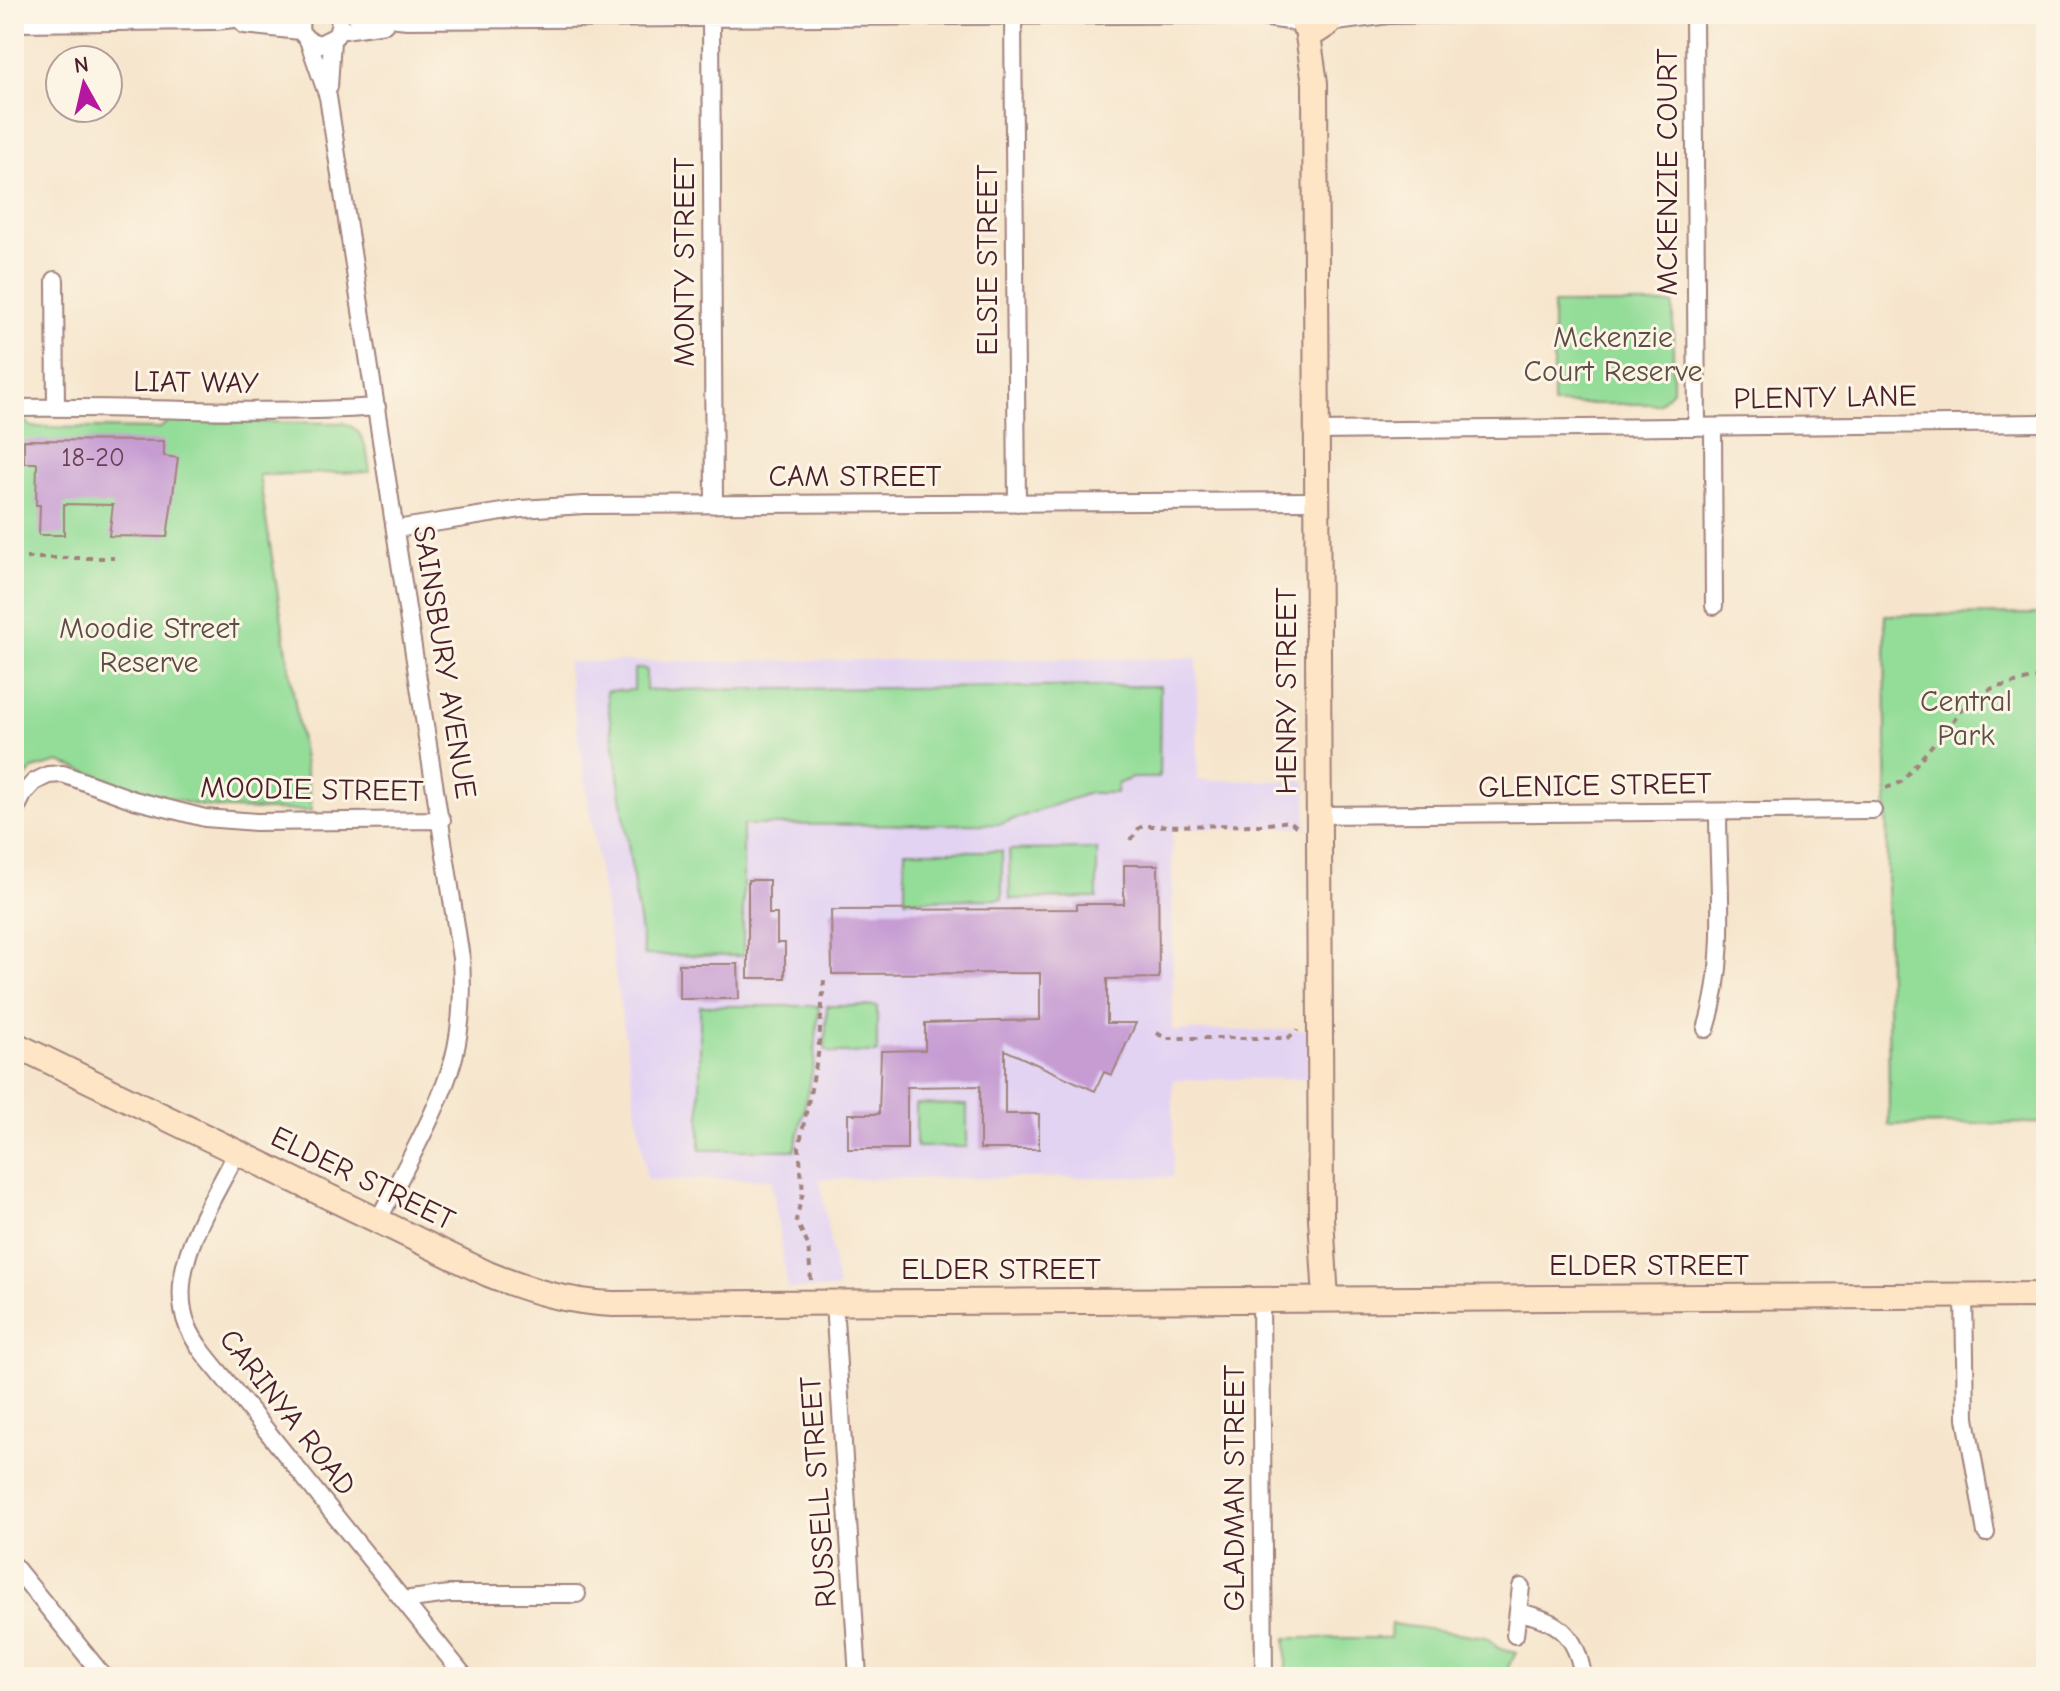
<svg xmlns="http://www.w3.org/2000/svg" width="2060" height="1691" viewBox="0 0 2060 1691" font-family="'Comic Neue',sans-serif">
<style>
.built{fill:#e3d3f3}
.green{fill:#94dd99;stroke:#6f7e62;stroke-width:2}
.building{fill:#c69cd3}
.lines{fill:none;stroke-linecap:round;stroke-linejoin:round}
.street-casing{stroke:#a0827c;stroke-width:20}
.secondary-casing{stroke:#a0827c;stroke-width:28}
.path{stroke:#a0827c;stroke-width:4;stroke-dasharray:6 6;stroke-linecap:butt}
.street{stroke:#fff;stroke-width:16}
.secondary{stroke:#fee5c5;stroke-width:24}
.labels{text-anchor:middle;stroke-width:6;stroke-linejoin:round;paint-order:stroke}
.number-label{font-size:26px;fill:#693e55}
.street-label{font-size:30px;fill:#4a1f2b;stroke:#fcf5e5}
.park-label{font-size:30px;fill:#5c4e46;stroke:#fcf5e5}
</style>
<rect width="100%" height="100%" fill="#fcf5e5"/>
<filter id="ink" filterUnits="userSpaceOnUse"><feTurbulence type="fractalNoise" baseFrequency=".0125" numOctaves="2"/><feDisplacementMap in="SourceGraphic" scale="16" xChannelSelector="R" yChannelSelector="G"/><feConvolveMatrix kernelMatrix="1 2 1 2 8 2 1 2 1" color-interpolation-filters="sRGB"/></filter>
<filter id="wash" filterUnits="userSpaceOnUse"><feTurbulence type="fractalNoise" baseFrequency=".006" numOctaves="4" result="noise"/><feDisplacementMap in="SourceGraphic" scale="32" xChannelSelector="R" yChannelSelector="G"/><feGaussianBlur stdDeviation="1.8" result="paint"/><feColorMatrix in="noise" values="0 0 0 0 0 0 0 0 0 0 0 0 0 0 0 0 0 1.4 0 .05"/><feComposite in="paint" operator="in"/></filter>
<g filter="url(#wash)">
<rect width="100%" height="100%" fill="#f6e5cc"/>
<path class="built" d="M1197 658 1198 780 1306 781V828L1172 829 1173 1031 1309 1030 1308 1078 1173 1080V1177L820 1179 838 1289H788L771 1179 647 1180 567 662Z"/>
<path class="green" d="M1553 304H1673V390L1658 404H1553Z
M14 419H22L32 427 159 429 169 421 343 423C366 429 367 452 370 472L259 475 312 811 228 809 197 805 141 791 59 762 33 769 14 788Z
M2046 614V1123L1889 1125 1885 615Z
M634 669H646V690L1160 686 1159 778H1132L1117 784 1116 793H1089L1000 824 743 825V956L644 955 606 691 634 690Z
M1097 849V898L1010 899 1009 850Z
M905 851H1002V899L905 900Z
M700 1006H819L814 1063 795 1150H700Z
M827 1006H877V1053H832L825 1049Z
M916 1104 967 1105V1147H916Z
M1391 1624 1486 1637 1498 1648 1516 1653 1503 1677H1286V1638H1390Z"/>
<g id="blocks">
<path class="building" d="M24 440 164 441V456L178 458 167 537 109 536 113 505 64 504V535H39L40 505H36L37 463H24Z
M1124 865H1158L1159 978 1107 979V1023H1136L1112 1075 1104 1072 1095 1091 1005 1050V1114H1039V1149H980V1086L907 1087V1149H848V1114H879L881 1051 925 1050V1023L1040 1020V973L832 974 831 910 1077 909V904H1124Z
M748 880H769V914H777V943H785V978H748Z
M679 964H738L739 999H679Z"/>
</g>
</g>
<g filter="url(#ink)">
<use href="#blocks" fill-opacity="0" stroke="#a0827c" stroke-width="2"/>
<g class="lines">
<defs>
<path id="street" d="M301 14 300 31 308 40 320 44 336 36 340 25 338 14
M354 14 407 20 1254 14
M1694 14 1697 427
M1249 15 1301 23
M1013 16 1017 503
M711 18 714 505
M14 23 215 21 283 14
M1329 23 1388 15 1461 14
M244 25 300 31
M338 31 385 24
M308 40 328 97 461 958C463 992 462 1025 454 1057 440 1109 402 1172 378 1221
M329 87 332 40
M55 280 56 407
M14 408C135 406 256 416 377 407
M1713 427 1714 606
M1316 431 2046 423
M396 529 521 509 584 505 1317 501
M14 813 24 793 34 782 48 775 63 774 134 800 205 818 256 822 442 820
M1318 815 1873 810
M1706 1029C1728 960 1718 883 1718 812
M237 1152C212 1203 164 1270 188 1327 196 1346 211 1362 224 1378L465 1677
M1964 1295 1966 1418 1986 1533
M1261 1299 1264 1677
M834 1303 858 1677
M14 1566 104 1677
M403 1600 449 1594H577
M1518 1612C1558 1620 1577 1634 1583 1677
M1515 1635 1521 1587"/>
<path id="secondary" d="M1299 14 1304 26 1317 31 1329 23 1331 14
M1307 29 1315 83 1321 1218 1326 1299
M14 1044 488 1274C530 1291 568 1302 613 1304L2046 1295"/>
</defs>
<use href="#street" class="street-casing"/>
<use href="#secondary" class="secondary-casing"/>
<path class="path" d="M14 558H114
M1886 788 1901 782 1972 698 1993 688 2046 676
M1131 840 1139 828 1144 826 1261 825 1290 821 1298 828
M1157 1033 1165 1038H1288L1298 1030
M811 1280 808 1245 796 1220 803 1192 799 1147 818 1055 824 980"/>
<use href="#street" class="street"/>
<use href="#secondary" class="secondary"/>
</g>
</g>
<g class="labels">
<g class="number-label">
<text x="93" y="466">18-20</text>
</g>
<g class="street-label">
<text transform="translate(1667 172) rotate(-90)" y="10">MCKENZIE COURT</text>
<text transform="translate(987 260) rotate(-90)" y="10">ELSIE STREET</text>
<text transform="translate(684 262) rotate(-90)" y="10">MONTY STREET</text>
<text transform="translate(196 382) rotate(1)" y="10">LIAT WAY</text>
<text transform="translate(1825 397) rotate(-1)" y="10">PLENTY LANE</text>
<text x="855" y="486">CAM STREET</text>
<text transform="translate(445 662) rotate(81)" y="10">SAINSBURY AVENUE</text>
<text transform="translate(1286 691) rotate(-90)" y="10">HENRY STREET</text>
<text transform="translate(1595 785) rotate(-1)" y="10">GLENICE STREET</text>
<text transform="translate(312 789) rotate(1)" y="10">MOODIE STREET</text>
<text transform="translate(363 1178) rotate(26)" y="10">ELDER STREET</text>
<text x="1649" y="1275">ELDER STREET</text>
<text x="1001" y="1279">ELDER STREET</text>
<text transform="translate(288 1412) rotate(52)" y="10">CARINYA ROAD</text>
<text transform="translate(1234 1488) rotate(-90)" y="10">GLADMAN STREET</text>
<text transform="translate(818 1492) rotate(-94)" y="10">RUSSELL STREET</text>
</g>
<g class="park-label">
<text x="1613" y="347">Mckenzie<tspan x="1613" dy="34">Court Reserve</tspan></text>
<text x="149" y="638">Moodie Street<tspan x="149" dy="34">Reserve</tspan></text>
<text x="1966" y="711">Central<tspan x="1966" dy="34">Park</tspan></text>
</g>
</g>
<rect width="2060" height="1691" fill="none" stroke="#fcf5e5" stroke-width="48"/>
<g transform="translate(84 84) rotate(352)"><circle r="38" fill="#fcf5e5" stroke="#b59f9b" stroke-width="2"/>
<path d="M0-6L14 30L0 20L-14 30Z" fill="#b5179e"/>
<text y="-12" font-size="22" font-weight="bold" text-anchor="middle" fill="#4a1f2b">N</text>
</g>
</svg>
